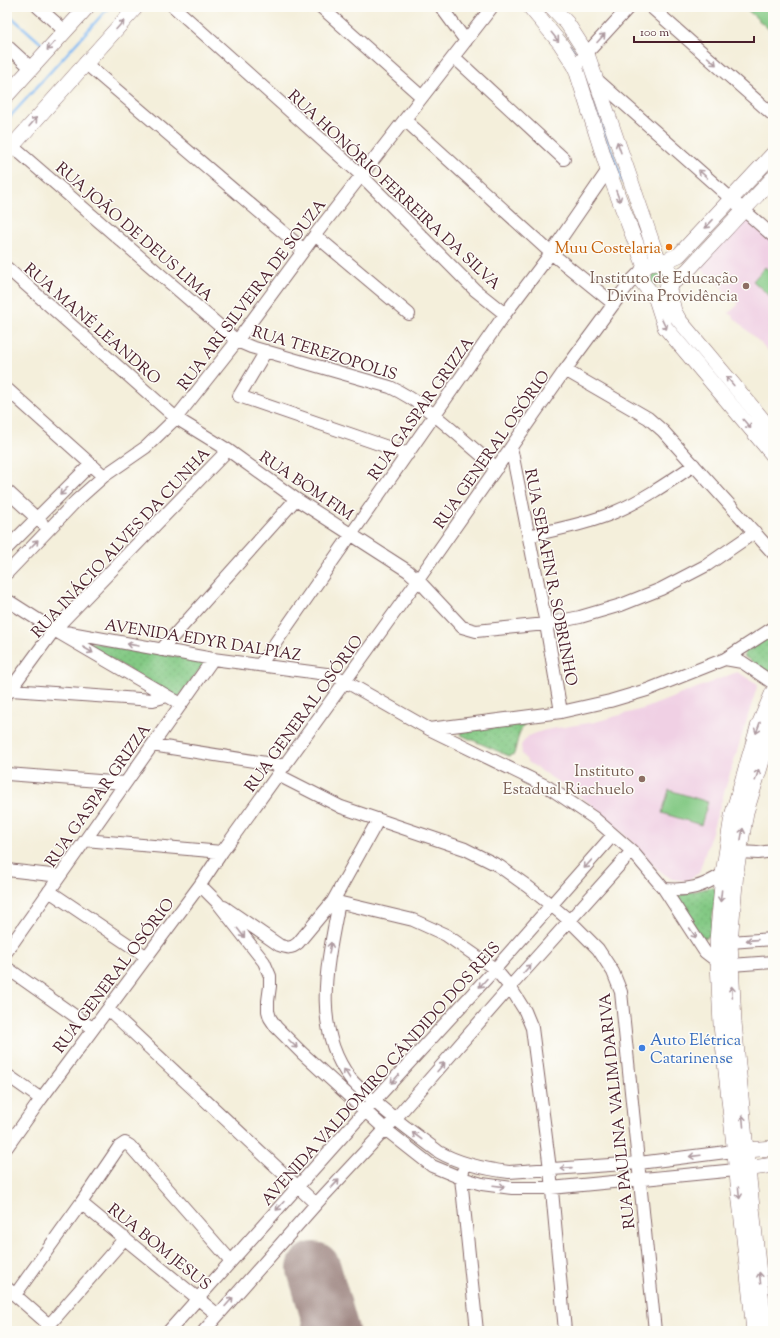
<svg xmlns="http://www.w3.org/2000/svg" width="780" height="1338" viewBox="0 0 780 1338" font-family="'Sorts Mill Goudy',serif">
<style>
.built{fill:#f0d0e4}
.grass{fill:#83c984;stroke:#667458}
.park{fill:url(#park-dots);stroke:#667458}
.lines{fill:none;stroke-linecap:round;stroke-linejoin:round}
.stream{stroke:#84bbf4;stroke-width:2.5}
.runway{stroke:#9f8783;stroke-width:54}
.minor-casing{stroke:#866869;stroke-width:14}
.major-casing{stroke:#866869;stroke-width:16}
.minor{stroke:#fff;stroke-width:12}
.major{stroke:#fff;stroke-width:15}
.oneway{stroke:#ae9aa0}
.food-dot{fill:#e8710a;stroke:#fdfcf7;stroke-width:1.5}
.education-dot{fill:#8d6e63;stroke:#fdfcf7;stroke-width:1.5}
.shop-dot{fill:#3f7fe0;stroke:#fdfcf7;stroke-width:1.5}
.labels{text-anchor:middle;stroke-width:3;stroke-linejoin:round;paint-order:stroke}
.street-label{font-size:16px;fill:#4a1f2b;stroke:#fdfcf7}
.food-label{font-size:16px;fill:#c56008;stroke:#fdfcf7;text-anchor:end}
.education-label{font-size:16px;fill:#785e54;stroke:#fdfcf7;text-anchor:end}
.shop-label{font-size:16px;fill:#366cbe;stroke:#fdfcf7;text-anchor:start}
</style>
<defs>
<pattern id="park-dots" width="8" height="8" patternUnits="userSpaceOnUse"><rect width="8" height="8" fill="#83c984"/><path d="M2 2h.1M6 6h.1" fill="none" stroke="#73ac72" stroke-width="1.8" stroke-linecap="round"/></pattern>
</defs>
<rect width="100%" height="100%" fill="#fdfcf7"/>
<filter id="ink" filterUnits="userSpaceOnUse"><feTurbulence type="fractalNoise" baseFrequency=".025" numOctaves="2"/><feDisplacementMap in="SourceGraphic" scale="8" xChannelSelector="R" yChannelSelector="G"/><feConvolveMatrix kernelMatrix="1 2 1 2 8 2 1 2 1" color-interpolation-filters="sRGB"/></filter>
<filter id="wash" filterUnits="userSpaceOnUse"><feTurbulence type="fractalNoise" baseFrequency=".012" numOctaves="4" result="noise"/><feDisplacementMap in="SourceGraphic" scale="16" xChannelSelector="R" yChannelSelector="G"/><feGaussianBlur stdDeviation="0.9" result="paint"/><feColorMatrix in="noise" values="0 0 0 0 0 0 0 0 0 0 0 0 0 0 0 0 0 1.4 0 .05"/><feComposite in="paint" operator="in"/></filter>
<g filter="url(#wash)">
<rect width="100%" height="100%" fill="#f4efdb"/>
<path class="built" d="M744 217 773 243V355L729 313 739 304 699 267Z
M737 672 758 684 699 873 686 881 672 879 657 869 638 848 602 813 581 797 528 762 522 754 521 745 528 736 545 730 595 722 646 708Z"/>
<path class="grass" d="M744 7H773V33Z
M765 267 773 274V299L753 281Z
M655 268 665 273 661 285C652 287 649 282 648 274Z
M669 790 708 802 701 825 662 813Z"/>
<path class="park" d="M773 633V673L772 675 745 657 744 652Z
M78 640 206 661 178 698Z
M525 723 519 734 514 754 509 756 461 735 460 732Z
M712 887 716 890 710 936 704 938 701 937 676 899 679 895Z"/>
<g class="lines">
<path class="stream" d="M7 13 44 46
M569 44 578 56
M593 100 623 182
M7 120 109 7"/>
<path class="runway" d="M314 1269 332 1331"/>
</g>
</g>
<g filter="url(#ink)">
<g class="lines">
<defs>
<path id="minor" d="M38 7 65 31
M174 7 361 175 475 290 505 314
M321 7 422 97
M441 7 466 41
M651 7 773 115
M7 46 31 68
M454 57 564 159
M85 63 304 250
M575 66 629 7
M595 78 773 236
M405 120 551 253 614 304
M12 146 237 341 251 347 390 387C431 406 461 440 497 468
M315 235 409 314
M7 268 176 418 228 450 296 499 408 571 418 580 462 627 476 631 546 624 580 617 621 605 661 589 707 565 755 532
M266 351 239 396 408 454
M565 370 648 418 663 431 773 553
M7 389 104 476
M511 447 546 624 561 712
M7 491 42 523
M529 536C557 529 588 524 615 512 643 500 669 482 694 465
M7 548 91 464
M7 573 76 501 104 476 146 447 176 418 237 341 315 235 492 7
M7 600 54 630 181 704
M54 630 213 659 334 675 429 729 548 787 594 818 632 851 664 889 705 952 718 962 731 965 773 962
M161 650 296 499
M725 659 742 662 773 683
M260 665 505 314 551 253 608 170
M11 690 153 700 167 696
M7 694 54 630 228 450
M429 729 561 712 610 701 647 690 725 659 773 628
M152 745 285 766
M7 774 125 783
M278 775 341 807 465 849 499 866 527 886 551 905 570 921 598 949 613 972 621 992 655 1331
M85 840 222 852
M739 852 758 853 773 851
M7 870 60 876
M200 885 217 902 264 962 270 976V986L268 1001V1011L270 1018 276 1027 302 1053 385 1129 432 1166 461 1178 482 1184 512 1188H551L736 1170
M664 889C689 891 702 887 723 874
M49 891 147 957
M333 901 413 920 446 935 495 969 510 987 525 1011 532 1028 550 1169 565 1331
M339 902C328 961 311 1026 350 1078 354 1084 360 1088 365 1093 388 1115 414 1133 439 1152 460 1164 485 1169 509 1172L639 1163 734 1151
M224 907 279 945C287 948 291 949 298 943L333 901 378 820
M730 942 773 939
M7 951 213 659
M7 968 92 1028
M108 1009 316 1204
M7 1075 41 1099
M7 1147 41 1099 200 885 222 852 418 580 565 370 621 294 632 280 643 269
M463 1171 461 1178 477 1331
M81 1203 218 1315
M7 1288 49 1325
M15 1295 81 1203 119 1147 125 1143 130 1146 231 1261
M44 1331 125 1238
M169 1331 366 1110 495 969 613 835
M204 1331 316 1204 395 1119 510 987 632 851"/>
<path id="major" d="M530 7 560 43 575 66 608 170 645 267
M552 7 567 23 587 54 654 248 660 263 666 266 670 272 671 279 668 285 674 311 679 320 773 432
M7 95 87 7
M7 152 136 7
M773 154 679 255 660 263 655 262 649 264 643 269 642 274V282L656 299 665 327 773 455
M666 288 688 270 773 178
M736 1151 773 1148
M739 1170 773 1165
M754 1331 721 1025 717 941 723 874 732 816 758 727 773 692
M765 1331 746 1150 734 1022 730 942 736 872 746 812 773 726"/>
</defs>
<use href="#minor" class="minor-casing"/>
<use href="#major" class="major-casing"/>
<use href="#minor" class="minor"/>
<use href="#major" class="major"/>
</g>
<defs><path id="oneway-shaft" d="M-6 0H5M1.5-3L5.5 0L1.5 3" fill="none" stroke-width="1.6" stroke-linecap="round" stroke-linejoin="round"/></defs>
<g class="oneway">
<use href="#oneway-shaft" transform="translate(120 25) rotate(-48)"/>
<use href="#oneway-shaft" transform="translate(555 37) rotate(51)"/>
<use href="#oneway-shaft" transform="translate(601 38) rotate(-48)"/>
<use href="#oneway-shaft" transform="translate(51 46) rotate(132)"/>
<use href="#oneway-shaft" transform="translate(712 61) rotate(42)"/>
<use href="#oneway-shaft" transform="translate(33 122) rotate(-49)"/>
<use href="#oneway-shaft" transform="translate(619 147) rotate(-109)"/>
<use href="#oneway-shaft" transform="translate(703 174) rotate(-138)"/>
<use href="#oneway-shaft" transform="translate(618 196) rotate(69)"/>
<use href="#oneway-shaft" transform="translate(709 224) rotate(133)"/>
<use href="#oneway-shaft" transform="translate(664 324) rotate(64)"/>
<use href="#oneway-shaft" transform="translate(730 381) rotate(-130)"/>
<use href="#oneway-shaft" transform="translate(747 424) rotate(50)"/>
<use href="#oneway-shaft" transform="translate(64 491) rotate(135)"/>
<use href="#oneway-shaft" transform="translate(34 544) rotate(-46)"/>
<use href="#oneway-shaft" transform="translate(133 645) rotate(-170)"/>
<use href="#oneway-shaft" transform="translate(88 650) rotate(30)"/>
<use href="#oneway-shaft" transform="translate(758 728) rotate(110)"/>
<use href="#oneway-shaft" transform="translate(757 775) rotate(-73)"/>
<use href="#oneway-shaft" transform="translate(742 834) rotate(-80)"/>
<use href="#oneway-shaft" transform="translate(588 864) rotate(132)"/>
<use href="#oneway-shaft" transform="translate(721 896) rotate(96)"/>
<use href="#oneway-shaft" transform="translate(241 933) rotate(52)"/>
<use href="#oneway-shaft" transform="translate(693 933) rotate(56)"/>
<use href="#oneway-shaft" transform="translate(752 940) rotate(176)"/>
<use href="#oneway-shaft" transform="translate(330 948) rotate(-80)"/>
<use href="#oneway-shaft" transform="translate(527 969) rotate(-48)"/>
<use href="#oneway-shaft" transform="translate(483 983) rotate(132)"/>
<use href="#oneway-shaft" transform="translate(732 992) rotate(-94)"/>
<use href="#oneway-shaft" transform="translate(293 1044) rotate(45)"/>
<use href="#oneway-shaft" transform="translate(441 1067) rotate(-49)"/>
<use href="#oneway-shaft" transform="translate(347 1074) rotate(-123)"/>
<use href="#oneway-shaft" transform="translate(395 1079) rotate(132)"/>
<use href="#oneway-shaft" transform="translate(743 1121) rotate(-95)"/>
<use href="#oneway-shaft" transform="translate(417 1136) rotate(-143)"/>
<use href="#oneway-shaft" transform="translate(695 1156) rotate(173)"/>
<use href="#oneway-shaft" transform="translate(566 1168) rotate(176)"/>
<use href="#oneway-shaft" transform="translate(335 1184) rotate(-47)"/>
<use href="#oneway-shaft" transform="translate(499 1186) rotate(7)"/>
<use href="#oneway-shaft" transform="translate(739 1193) rotate(84)"/>
<use href="#oneway-shaft" transform="translate(280 1206) rotate(132)"/>
<use href="#oneway-shaft" transform="translate(760 1278) rotate(-96)"/>
<use href="#oneway-shaft" transform="translate(229 1302) rotate(-48)"/>
</g>
</g>
<circle class="food-dot" cx="669" cy="247" r="4"/>
<g class="education-dot">
<circle cx="746" cy="286" r="4"/>
<circle cx="642" cy="779" r="4"/>
</g>
<circle class="shop-dot" cx="642" cy="1048" r="4"/>
<g class="labels">
<g class="street-label">
<text transform="translate(395 189) rotate(43)" y="6">RUA HONÓRIO FERREIRA DA SILVA</text>
<text transform="translate(135 231) rotate(41)" y="6">RUA JOÃO DE DEUS LIMA</text>
<text transform="translate(251 294) rotate(-53)" y="6">RUA ARI SILVEIRA DE SOUZA</text>
<text transform="translate(93 323) rotate(41)" y="6">RUA MANÉ LEANDRO</text>
<text transform="translate(325 352) rotate(17)" y="6">RUA TEREZOPOLIS</text>
<text transform="translate(420 408) rotate(-55)" y="6">RUA GASPAR GRIZZA</text>
<text transform="translate(491 449) rotate(-55)" y="6">RUA GENERAL OSÓRIO</text>
<text transform="translate(307 485) rotate(34)" y="6">RUA BOM FIM</text>
<text transform="translate(120 542) rotate(-47)" y="6">RUA INÁCIO ALVES DA CUNHA</text>
<text transform="translate(552 577) rotate(79)" y="6">RUA SERAFIN R. SOBRINHO</text>
<text transform="translate(203 639) rotate(9)" y="6">AVENIDA EDYR DALPIAZ</text>
<text transform="translate(303 713) rotate(-54)" y="6">RUA GENERAL OSÓRIO</text>
<text transform="translate(97 795) rotate(-55)" y="6">RUA GASPAR GRIZZA</text>
<text transform="translate(113 975) rotate(-53)" y="6">RUA GENERAL OSÓRIO</text>
<text transform="translate(380 1073) rotate(-48)" y="6">AVENIDA VALDOMIRO CÂNDIDO DOS REIS</text>
<text transform="translate(616 1111) rotate(-96)" y="6">RUA PAULINA VALIM DARIVA</text>
<text transform="translate(160 1246) rotate(39)" y="6">RUA BOM JESUS</text>
</g>
<g class="food-label">
<text x="661" y="253">Muu Costelaria</text>
</g>
<g class="education-label">
<text x="738" y="283">Instituto de Educação<tspan x="738" dy="18">Divina Providência</tspan></text>
<text x="634" y="776">Instituto<tspan x="634" dy="18">Estadual Riachuelo</tspan></text>
</g>
<g class="shop-label">
<text x="650" y="1045">Auto Elétrica<tspan x="650" dy="18">Catarinense</tspan></text>
</g>
</g>
<rect width="780" height="1338" fill="none" stroke="#fdfcf7" stroke-width="24"/>
<path d="M634 36v6h120v-6" fill="none" stroke="#4a1f2b" stroke-width="2"/>
<text x="640" y="36" font-size="12" fill="#4a1f2b" stroke="#fdfcf7" stroke-width="3" paint-order="stroke">100 m</text>
</svg>
